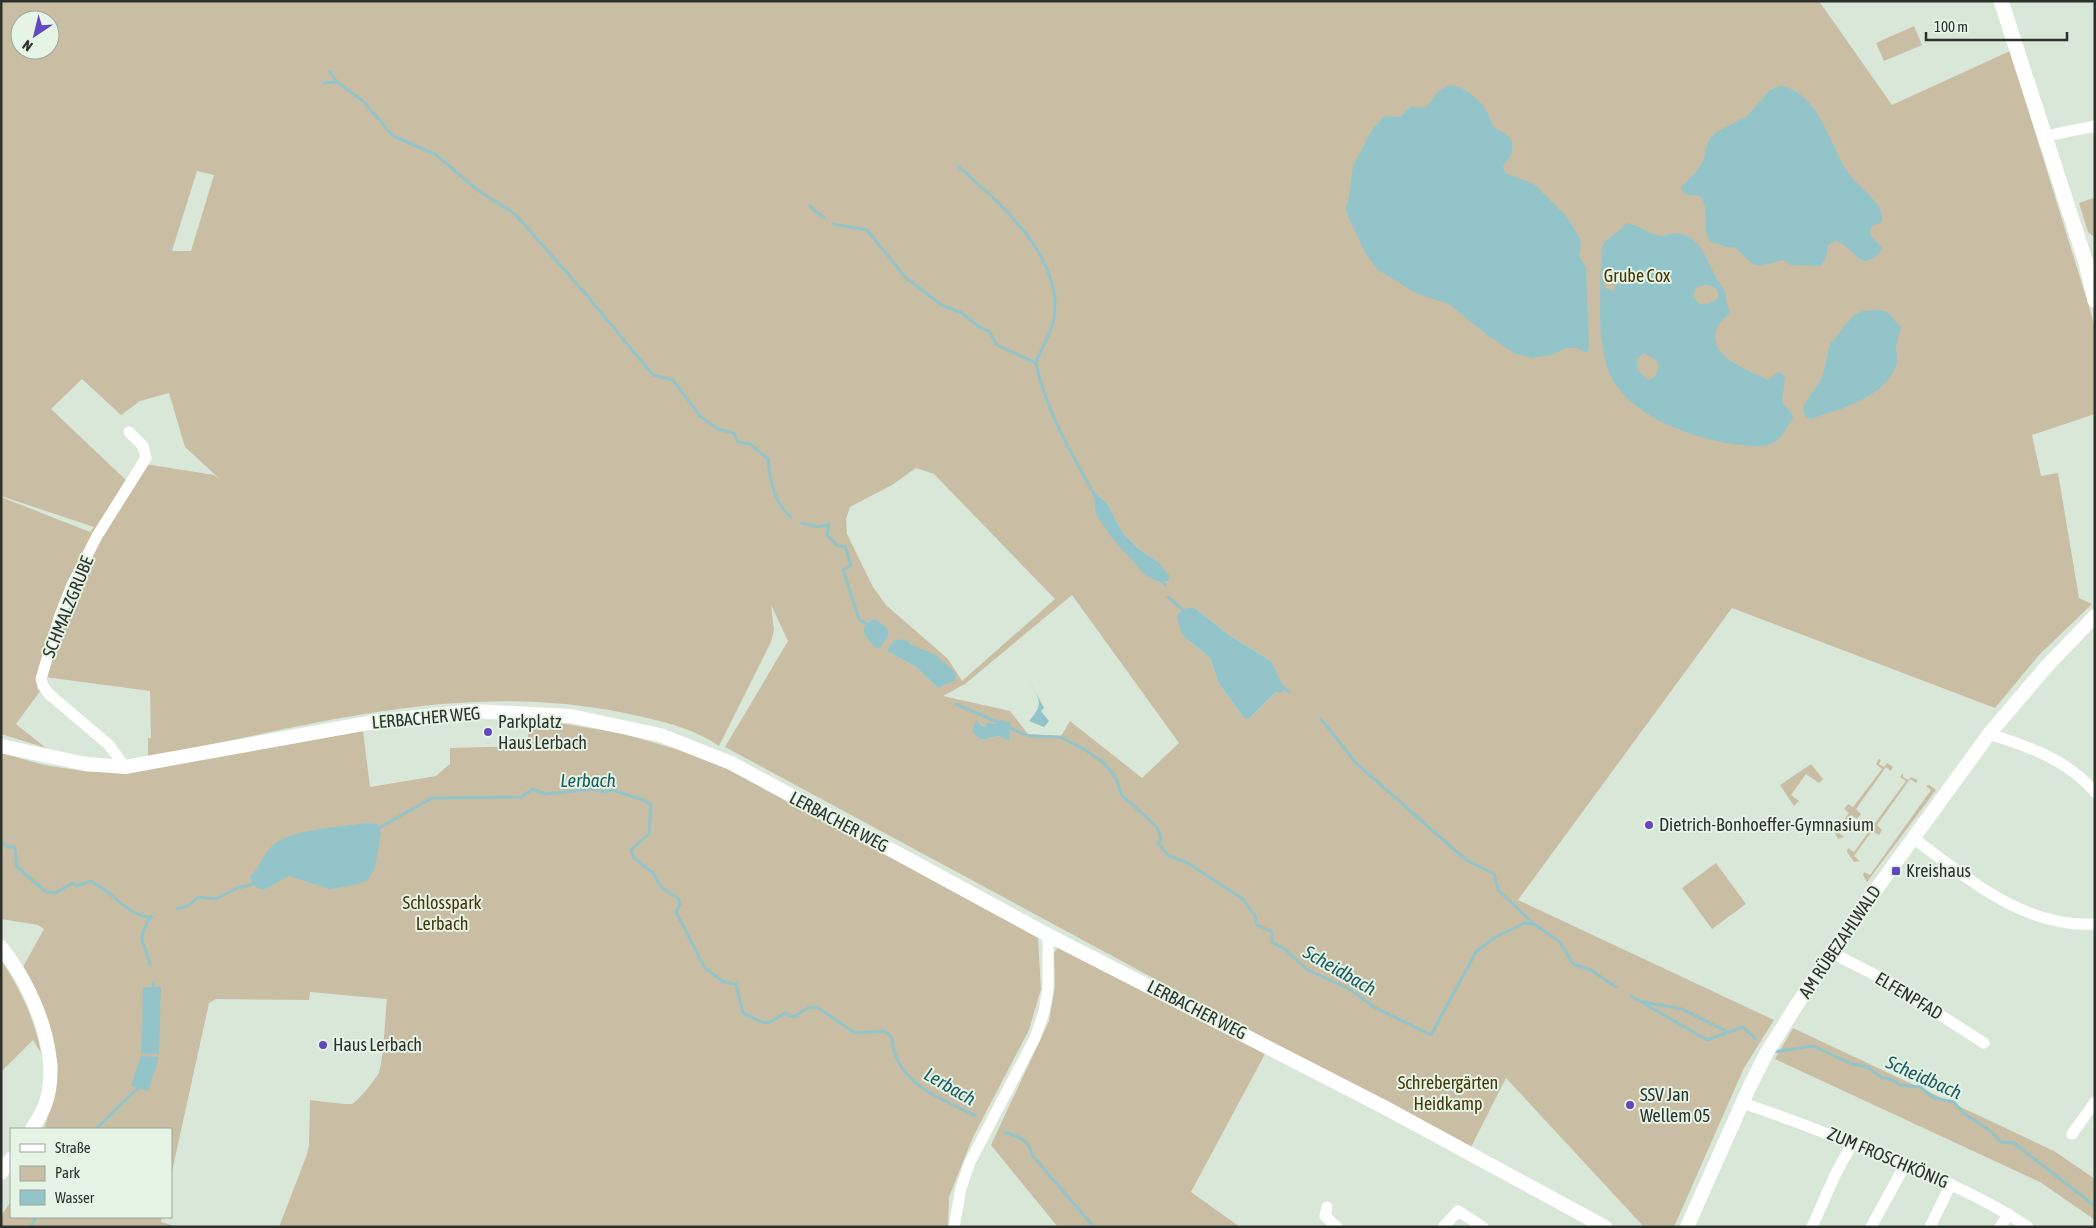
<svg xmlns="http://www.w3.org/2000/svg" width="2096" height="1228" viewBox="0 0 2096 1228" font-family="'Asap Condensed',sans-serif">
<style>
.green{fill:#c9bea3;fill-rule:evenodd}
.water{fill:#93c4c9;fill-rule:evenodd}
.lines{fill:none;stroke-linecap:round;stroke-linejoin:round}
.stream{stroke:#93c4c9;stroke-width:3}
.minor{stroke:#fff;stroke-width:11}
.tertiary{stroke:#fff;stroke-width:14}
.secondary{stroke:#fff;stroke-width:15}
.poi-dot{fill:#6347bf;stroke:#e6f4e6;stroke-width:2}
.labels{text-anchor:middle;stroke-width:4;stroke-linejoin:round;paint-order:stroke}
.park-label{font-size:18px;fill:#453605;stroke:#e6f4e6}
.street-label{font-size:18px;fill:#2c312c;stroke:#e6f4e6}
.poi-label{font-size:18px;fill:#2c312c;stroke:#e6f4e6;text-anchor:start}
.water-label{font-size:19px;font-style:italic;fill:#185b61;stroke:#e6f4e6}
</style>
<rect width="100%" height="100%" fill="#d9e7d9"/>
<path class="green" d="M1 1H1819L1892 105 2010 51 2090 310 2095 328V414L2032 435 2041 476 2058 473 2079 598 2092 604 2039 655 1995 708 1732 608 1518 900 1774 1020 1744 1068 1674 1227H1644L1506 1078 1470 1149 725 747 788 641 771 605 774 630 771 642 719 746C691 727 658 720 624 713 458 679 309 727 148 757V738H151L150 691 45 677 63 614 101 536 145 464 214 475 221 480 185 447 169 393 140 401 121 415 82 379 51 409 128 482 71 582 41 690 16 724 46 748 1 734V497L90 532 94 527 1 496ZM20 20H50V50H20ZM197 171 214 175 191 251H172ZM916 468 934 474 1055 599 962 681 948 659 886 605 873 587 847 534 846 519 850 507 892 485ZM1093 491 1107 503 1123 533 1139 549 1157 561 1168 581H1156ZM1072 595 1179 743 1142 778 1070 721 1061 736 1028 734 1010 711 943 696 965 684ZM1195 608 1229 635 1271 661 1276 692 1250 718 1242 715 1219 684 1210 658 1182 635ZM871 620 889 634 880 649 863 628ZM908 641 912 645 938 688 916 667 887 651ZM980 723 985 727 999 723V736L981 740Z
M1914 26 1922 45 1884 61 1876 43Z
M2093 198 2095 199V238L2088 232 2079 203Z
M528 718 620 733 711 759 1038 938 1041 989 1029 1030 973 1137 949 1197 948 1227H279L306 1157 309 1145 310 1100C318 1101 349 1105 352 1104 357 1102 378 1077 379 1072 384 1058 385 1016 387 999L310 992 309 1000 216 999 209 1003 171 1176V1129H44L54 1097 58 1066 49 1022 23 967 44 929 38 925 1 919V753L44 765 90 772 155 768 363 731 370 787 436 776 450 764V748L528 746Z
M1879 759 1881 760 1879 764 1884 767 1887 763 1893 767 1891 771 1886 767 1856 809 1861 814 1857 819 1851 815 1838 832 1844 837 1838 839 1831 826 1832 825 1838 828 1849 813 1844 809 1848 804 1853 807 1882 769 1876 764Z
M1811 764 1823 779 1819 783 1806 774 1791 795 1799 801 1794 806 1780 785Z
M1903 773V777L1908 780 1911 777 1918 780 1916 783 1910 779 1877 825 1882 830 1879 835 1872 831 1854 856 1860 861 1854 862 1847 852 1848 848 1854 852 1870 830 1865 825 1869 820 1875 823 1906 781 1900 777Z
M1929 785 1936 790 1867 882 1863 875 1864 872 1870 875 1931 790 1926 786Z
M1716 863 1746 904 1712 929 1682 888Z
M1059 946 1265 1054 1191 1192 1240 1227 1057 1226 991 1145 1049 1021 1055 986 1054 953Z
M1 960C20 988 35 1020 41 1053L33 1040 1 1072Z
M1793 1028 2054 1151 2095 1179V1220L2040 1182 1775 1059Z
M11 1201V1217H162L161 1222 178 1227H1V1216Z"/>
<path class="water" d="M1450 85C1467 88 1482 100 1489 116 1491 119 1491 124 1494 127 1497 130 1503 132 1507 135 1518 145 1511 158 1503 166L1505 173 1534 184 1567 217 1579 237 1581 243 1579 256 1586 267 1589 348 1587 353 1577 348H1566L1552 355 1532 358 1514 353 1486 334 1449 304 1415 293 1377 269 1366 254 1346 212V207L1349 197 1353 166 1372 130 1384 116 1400 117 1411 106 1419 108 1426 107 1439 91Z
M1780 86C1818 91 1829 143 1847 171 1857 187 1888 205 1881 223L1873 225 1870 230 1871 236 1882 247C1878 258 1874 259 1863 261 1852 255 1848 244 1835 241L1828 245 1826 258 1820 266 1791 265 1783 260 1760 266 1752 264 1735 247C1727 249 1726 246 1717 244 1696 239 1713 210 1700 196L1684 194 1681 187 1696 172 1703 161 1708 141 1715 133 1747 116 1770 90Z
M1626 223C1638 224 1651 236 1662 236 1669 235 1674 232 1682 234 1701 239 1708 263 1717 279 1719 283 1723 288 1725 292 1727 299 1726 304 1730 311 1727 318 1721 320 1718 326 1703 357 1750 370 1768 380L1778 372 1785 376 1782 402 1791 412 1793 418C1787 427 1781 440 1771 444 1762 448 1750 446 1741 445 1698 441 1626 416 1609 372 1595 332 1601 287 1602 246 1608 236 1620 233 1626 223ZM1610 274 1617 281 1614 291 1605 288 1603 282 1606 275ZM1703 285C1713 285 1720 288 1718 298L1708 304H1700L1693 297 1696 288ZM1644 353 1656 360 1659 367 1654 378 1648 380 1638 370 1637 359Z
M1880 310 1888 312 1901 328C1899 334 1897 341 1896 347 1896 352 1898 357 1897 363 1887 397 1841 409 1811 419L1806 417 1803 409 1805 403 1822 378 1830 344 1853 316 1863 311Z
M1093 491 1107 503 1123 533 1139 549 1157 561 1170 576 1168 581H1156L1145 575 1112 538 1096 514Z
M1188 608H1195L1229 635 1271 661 1284 688 1282 693 1276 692 1250 718 1246 719 1242 715 1219 684 1210 658 1182 635 1177 616 1182 610Z
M875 619 887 628 889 634 880 649C872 647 864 636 863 628L871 620Z
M901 639 908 641 912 645 936 655 956 673V680L938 688 916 667 887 651 893 641Z
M1029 680 1044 708 1041 711 1049 721 1044 727 1029 721C1045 703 1039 700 1029 680Z
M1001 720 1010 723V741L999 736 981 740 972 731 976 721 985 727 988 722 991 724 999 723Z
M364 823 378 824 381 832 375 867 368 880 355 885 329 889 289 876C276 881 257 903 250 876 262 867 263 851 276 843 299 828 338 828 364 823Z
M143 987H161L159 1054H141Z
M141 1056 159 1057 148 1091 131 1086Z"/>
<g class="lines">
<path class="stream" d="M330 72 337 82 363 101 393 136 435 154 479 191 515 214 584 292 653 375 673 380 700 416 718 429 734 433 738 442 750 444 768 459C770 480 774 503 791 517
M323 83 337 82
M958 166C998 202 1057 250 1055 310 1055 329 1042 345 1036 363
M810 206 824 218
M833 224 867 230 906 278 942 305 962 313 979 327 989 331 997 345 1036 363C1046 411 1071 452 1094 494
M802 523 818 527 829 524 827 535 838 546H845L851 565 843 570 859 619 870 626
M1160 579 1165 585
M1168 597 1184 611
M1282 687 1290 692
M956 704 1002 724
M1321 719 1356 763 1465 859 1494 874 1498 890 1534 924
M1008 727 1028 736 1060 737 1082 748 1103 762 1116 778 1122 796C1125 798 1155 824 1157 828 1159 831 1160 836 1161 839L1158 843 1169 856 1186 862 1243 899 1255 916 1257 925 1272 932V942L1286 950 1306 969 1351 990 1374 1007 1431 1035 1476 952 1495 937 1525 923 1534 924 1560 942 1573 964 1591 970 1616 987
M377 829 432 798 521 797 533 789 545 794 593 789 603 792 613 790 646 801 651 805 649 834 631 850 634 858 653 873 662 888 678 898 680 904 676 912 705 968 724 982 736 984 743 1013C769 1024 761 1028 785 1013L794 1017 808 1008 817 1007 855 1033 885 1031 892 1038C895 1084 941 1098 976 1116
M1 841 7 847H15L17 867 46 892 56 893 72 883 77 886 90 881C111 889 130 919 152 917
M177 909 188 906 198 897 215 899 238 888 256 883
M150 965C145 939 135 944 150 918
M153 982 154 991
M1631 996 1707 1040 1743 1027 1756 1039
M1643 1002 1682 1009 1726 1031
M1774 1052 1813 1046 1852 1064 1868 1067 1881 1077 1893 1080 1900 1085 1920 1087 1934 1098 1954 1102 1963 1113 1988 1129 2001 1142 2014 1143 2095 1206
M96 1129 140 1086
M1005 1132C1019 1137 1029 1140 1032 1155L1094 1227
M31 1227 36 1217"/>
<path class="minor" d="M2046 136 2095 126
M1989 734C2030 747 2066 759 2095 792
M125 767 109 745 49 694 43 686 41 679 60 615 72 585 97 536 146 458 143 446 129 432
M1913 838C1968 878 2023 928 2095 924
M1832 953 1887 981 1984 1043
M1742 1103C1789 1118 1835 1137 1881 1155 1932 1176 1982 1196 2028 1227
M2072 1134 2095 1102
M1327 1207 1325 1216 1337 1227
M954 1227 961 1188 970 1162 1035 1038 1044 1012 1048 989V935
M1443 1227 1458 1211 1483 1227
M1812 1227 1835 1175 1852 1144
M1871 1227 1905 1165
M1930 1227 1951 1184
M2000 1227 2009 1214"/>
<path class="tertiary" d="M1 746 86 764 125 767 379 721 473 711 571 716 660 735 731 763 1048 935 1382 1106 1605 1227
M1 947C32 986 63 1055 45 1105 42 1113 37 1121 32 1129
M1 1173 11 1159
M1687 1227 1749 1088 1766 1054 1796 1006 1859 913 1989 734 2046 667 2095 616"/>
<path class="secondary" d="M2001 1 2086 263 2095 300"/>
</g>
<g class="poi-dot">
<circle cx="488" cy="732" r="5"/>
<circle cx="1649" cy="825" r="5"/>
<rect x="1891" y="866" width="10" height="10" rx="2.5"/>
<circle cx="323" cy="1045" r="5"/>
<circle cx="1630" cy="1105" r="5"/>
</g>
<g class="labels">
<g class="park-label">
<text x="1637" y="282">Grube Cox</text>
<text x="442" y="909">Schlosspark<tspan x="442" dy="21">Lerbach</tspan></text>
<text x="1448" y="1089">Schrebergärten<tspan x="1448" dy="21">Heidkamp</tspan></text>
</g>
<g class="street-label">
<text transform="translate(68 607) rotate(-68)" y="6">SCHMALZGRUBE</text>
<text transform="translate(426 718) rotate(-5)" y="6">LERBACHER WEG</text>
<text transform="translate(839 822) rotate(28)" y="6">LERBACHER WEG</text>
<text transform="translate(1840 942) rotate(-56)" y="6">AM RÜBEZAHLWALD</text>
<text transform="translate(1909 996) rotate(31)" y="6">ELFENPFAD</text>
<text transform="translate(1197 1010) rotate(27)" y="6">LERBACHER WEG</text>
<text transform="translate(1888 1158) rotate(23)" y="6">ZUM FROSCHKÖNIG</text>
</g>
<g class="poi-label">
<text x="498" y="728">Parkplatz<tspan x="498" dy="21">Haus Lerbach</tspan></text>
<text x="1659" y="831">Dietrich-Bonhoeffer-Gymnasium</text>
<text x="1906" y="877">Kreishaus</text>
<text x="333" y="1051">Haus Lerbach</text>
<text x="1640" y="1101">SSV Jan<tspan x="1640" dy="21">Wellem 05</tspan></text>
</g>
<g class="water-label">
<text x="588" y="787">Lerbach</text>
<text transform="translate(1340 970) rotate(30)" y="7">Scheidbach</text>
<text transform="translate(1924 1077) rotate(24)" y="7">Scheidbach</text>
<text transform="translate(950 1086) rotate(30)" y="7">Lerbach</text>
</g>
</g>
<rect width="2096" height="1228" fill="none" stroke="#2c312c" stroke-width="5"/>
<rect x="10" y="1128" width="162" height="90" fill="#e6f4e6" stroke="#9ca69c"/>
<rect x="20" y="1144" width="25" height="8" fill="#ffffff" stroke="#9ca69c"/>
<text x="55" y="1153" font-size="15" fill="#2c312c">Straße</text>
<rect x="20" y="1166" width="25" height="15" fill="#c9bea3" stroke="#9ca69c"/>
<text x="55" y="1178" font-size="15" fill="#2c312c">Park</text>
<rect x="20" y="1190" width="25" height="15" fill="#93c4c9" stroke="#9ca69c"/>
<text x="55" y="1203" font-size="15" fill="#2c312c">Wasser</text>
<g transform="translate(35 35) rotate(215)"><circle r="24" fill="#e6f4e6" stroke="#9ca69c"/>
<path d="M0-4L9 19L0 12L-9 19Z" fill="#6347bf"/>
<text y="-8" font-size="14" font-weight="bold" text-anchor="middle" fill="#2c312c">N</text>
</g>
<path d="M1926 32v8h141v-8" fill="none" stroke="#2c312c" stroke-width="2.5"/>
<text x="1934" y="32" font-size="15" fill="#2c312c" stroke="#e6f4e6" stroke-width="4" paint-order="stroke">100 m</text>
</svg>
